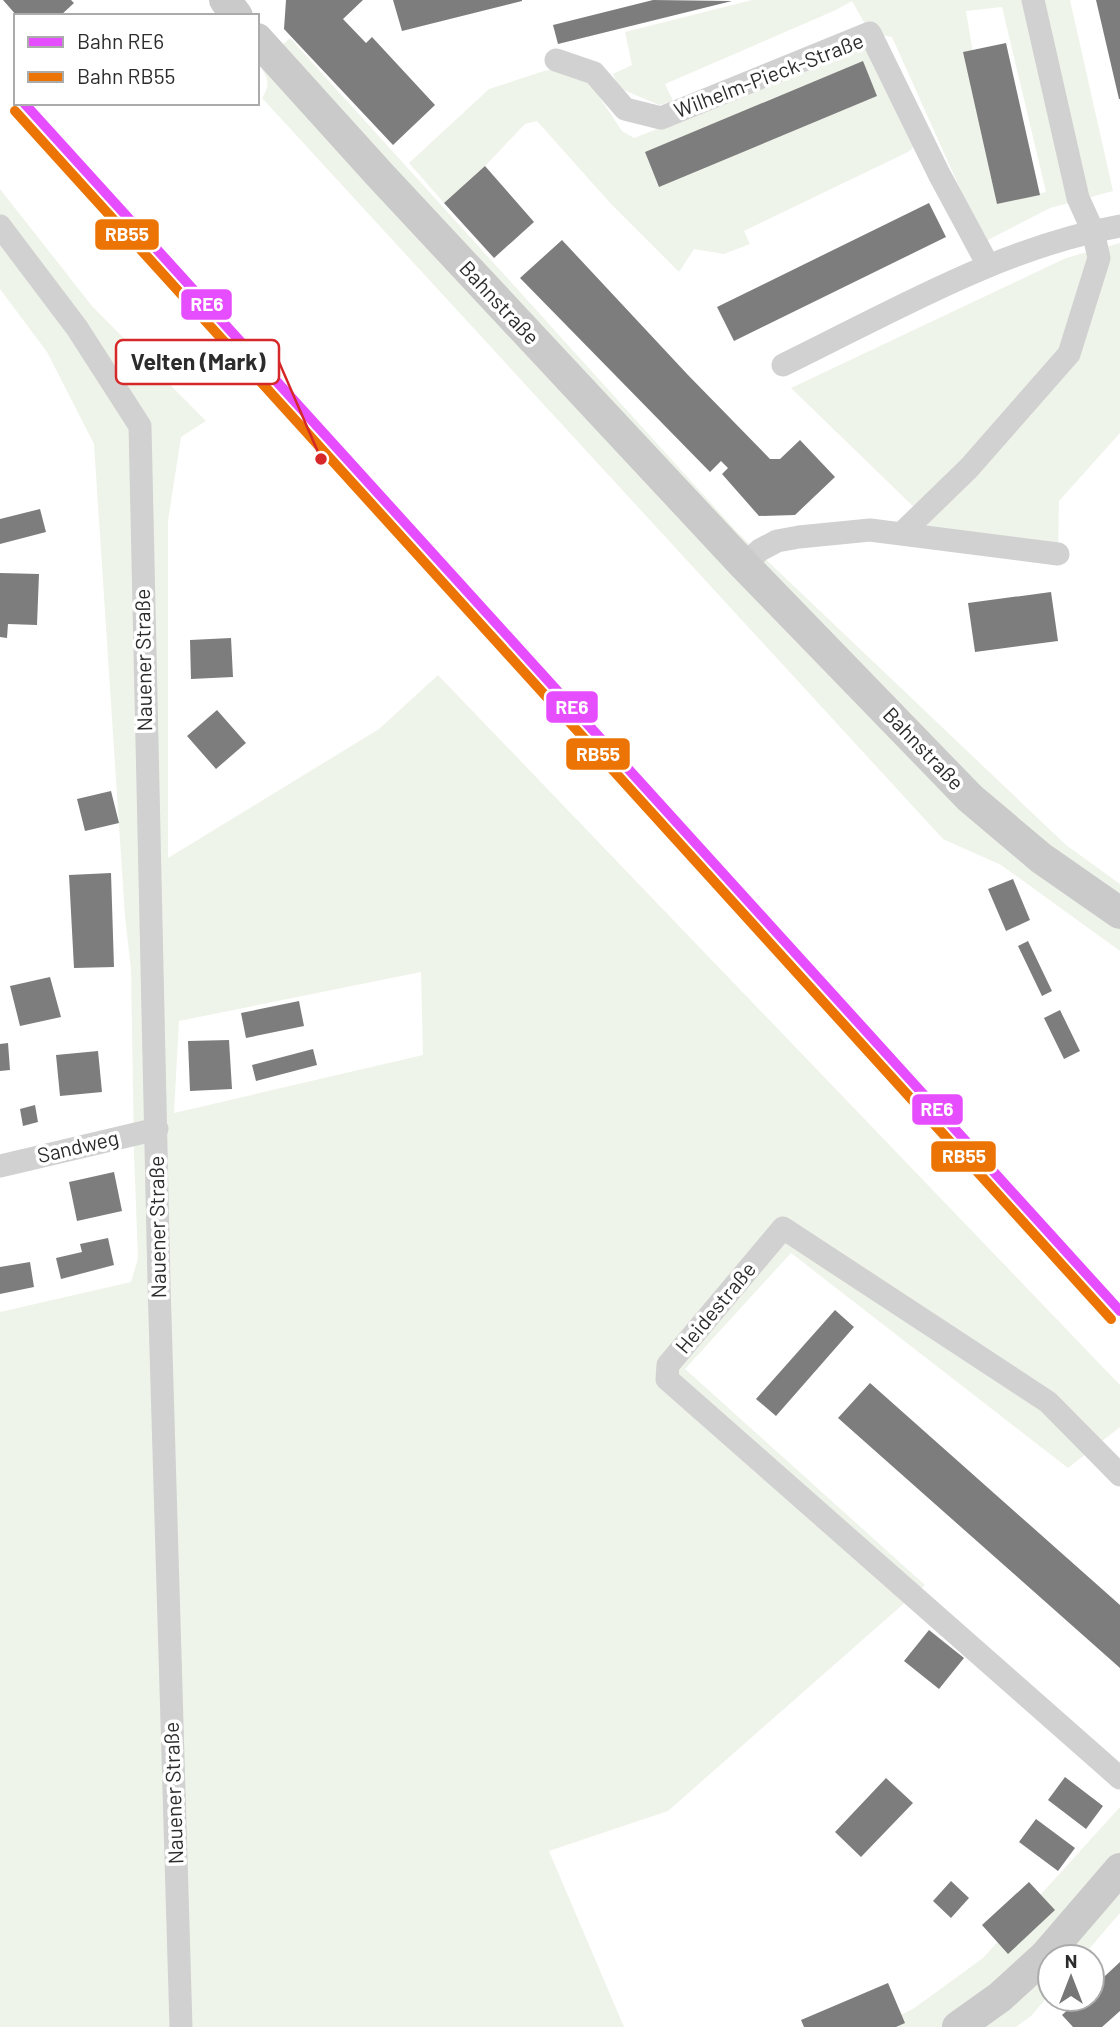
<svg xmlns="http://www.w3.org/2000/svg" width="1120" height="2027" viewBox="0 0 1120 2027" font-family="Barlow,sans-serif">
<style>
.green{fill:#eff4ea;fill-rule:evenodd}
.building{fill:#7d7d7d}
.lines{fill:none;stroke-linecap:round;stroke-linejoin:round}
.street{stroke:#d1d1d1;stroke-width:23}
.secondary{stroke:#cacaca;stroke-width:32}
.rail-1-casing{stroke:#fff;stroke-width:16}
.rail-2-casing{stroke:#fff;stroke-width:16}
.rail-1{stroke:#e64dff;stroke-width:10}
.rail-2{stroke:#eb7405;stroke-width:10}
.labels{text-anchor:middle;stroke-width:7;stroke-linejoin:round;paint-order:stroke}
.street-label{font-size:21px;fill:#2c2c2c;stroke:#fff}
.leader{fill:none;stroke:#d62828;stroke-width:2.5}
.callout-dot{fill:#d62828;stroke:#fff;stroke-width:2.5}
.callout{fill:#fff;stroke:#d62828;stroke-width:2.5}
.callout-label{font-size:23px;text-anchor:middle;font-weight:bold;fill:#2c2c2c}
.line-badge{stroke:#fff;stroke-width:2.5}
.badge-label{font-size:19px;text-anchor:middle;font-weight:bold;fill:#fff}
</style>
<rect width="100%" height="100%" fill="#fff"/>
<path class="green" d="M752 0H1070L1113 191 1050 208 984 242 892 37 870 33 852 1 836 10 665 84 673 101 659 105 619 88 613 74 632 65 625 32ZM1002 7 1046 192 998 204 966 11Z
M290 38 738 533 1066 845 1120 884V951L1001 865 943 839 262 98C271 84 268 78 259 65Z
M871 46 917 144 908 152 744 231 750 244 724 254 694 249 679 272 611 204 537 121 525 124 485 166 444 203 409 163 489 89 544 71 556 69 573 74 592 86 622 131 634 138Z
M0 189 92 306 206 421 181 437 168 521V858L379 729 438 675 1120 1385V1427L1068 1468 791 1253 685 1369 925 1585 668 1811 549 1851 624 2027H0V1312L131 1282 138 1258 134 1154 131 969 125 917 94 444 47 352 0 289ZM421 972 423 1055 174 1113 179 1021Z
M1120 243V433L1059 501 1058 554 901 534 921 514 791 388 1066 258Z
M1120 1807V1913L1082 1957H1050V1994L1031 2016 1016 2027H876L913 2009 983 1958Z"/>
<path class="building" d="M3 0H71L74 3 60 16H17Z
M286 0H363L343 19 366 43 372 37 435 105 393 145 284 29Z
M393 0H522V1L402 31Z
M653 0 732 1 558 44 553 25Z
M1096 0H1120V99H1119Z
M1006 43 1040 195 997 204 963 52Z
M863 61 877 96 659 187 645 152Z
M485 166 534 222 494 258 444 203Z
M929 203 946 237 734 341 717 307Z
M562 240 688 375 770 459H780L800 440 835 477 795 515 759 516 722 474 728 468 721 461 710 472 520 278Z
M40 509 46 532 0 544V519Z
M0 573 39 574 37 625 8 624 7 638 0 637Z
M1051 592 1058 641 975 652 968 603Z
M231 638 233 677 191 679 190 640Z
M217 710 246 743 216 769 187 736Z
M111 791 119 823 85 831 77 799Z
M111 873 114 967 74 968 69 875Z
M1013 879 1030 920 1006 931 988 889Z
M1028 941 1052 991 1042 996 1018 946Z
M50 977 61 1017 20 1026 10 986Z
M299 1001 304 1026 246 1038 241 1013Z
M1060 1010 1080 1051 1064 1059 1044 1018Z
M229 1040 232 1089 190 1091 188 1041Z
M8 1043 10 1070 0 1071V1044Z
M313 1049 317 1065 256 1081 252 1065Z
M98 1051 102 1092 60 1096 56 1055Z
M35 1105 38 1122 23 1126 20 1109Z
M114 1172 122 1211 77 1221 69 1182Z
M108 1238 114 1265 61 1279 56 1258 82 1252 80 1244Z
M30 1262 34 1287 0 1294V1267Z
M835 1310 854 1327 776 1416 756 1399Z
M870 1383 1120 1605V1668L838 1418Z
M929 1630 964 1658 939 1689 904 1661Z
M1065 1777 1103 1806 1086 1829 1048 1800Z
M886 1778 913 1803 861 1857 835 1832Z
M1036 1819 1075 1848 1058 1871 1019 1842Z
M951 1881 969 1898 951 1918 933 1901Z
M1029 1882 1055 1910 1008 1954 982 1925Z
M1120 1962V2011L1102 2027H1073L1062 2015 1080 1999H1092V1988Z
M888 1983 905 2023 896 2027H804L801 2020Z"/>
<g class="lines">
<path class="street" d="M556 60 594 73 625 109 661 118 870 33 939 174 988 265
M0 226 77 328 140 426 159 1283 181 2027
M783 365C890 313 1002 247 1120 226
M901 534 969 468 1069 354 1099 258 1093 231 1078 198 1033 0
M744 565 760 550 777 541 799 537 870 530 1058 554
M0 1166 157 1129
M1120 1475 1048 1402 783 1228 668 1365 667 1379 1120 1778"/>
<path class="secondary" d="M225 0 237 16
M257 39 380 175 744 565 970 798 1041 858 1120 913
M958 2027 1000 1997 1046 1955 1120 1869"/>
<defs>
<path id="rail-1" d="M24 103 1120 1311"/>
<path id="rail-2" d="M15 111 1111 1319"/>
</defs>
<use href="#rail-1" class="rail-1-casing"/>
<use href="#rail-2" class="rail-2-casing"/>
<use href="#rail-1" class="rail-1"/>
<use href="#rail-2" class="rail-2"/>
</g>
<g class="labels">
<g class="street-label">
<text transform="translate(769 76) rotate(-21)" y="7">Wilhelm-Pieck-Straße</text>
<text transform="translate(499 303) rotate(47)" y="7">Bahnstraße</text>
<text transform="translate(144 660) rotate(-91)" y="7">Nauener Straße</text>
<text transform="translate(923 749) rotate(46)" y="7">Bahnstraße</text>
<text transform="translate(78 1147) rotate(-13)" y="7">Sandweg</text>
<text transform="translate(158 1227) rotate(-91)" y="7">Nauener Straße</text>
<text transform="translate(716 1308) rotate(-50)" y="7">Heidestraße</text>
<text transform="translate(174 1793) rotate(-92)" y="7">Nauener Straße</text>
</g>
</g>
<path class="leader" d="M321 459L279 362"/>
<circle class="callout-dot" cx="321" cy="459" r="7"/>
<rect class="callout" x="116" y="340" width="163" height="44" rx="7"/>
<g class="callout-label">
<text x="198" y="370">Velten (Mark)</text>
</g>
<g class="line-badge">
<rect x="94" y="218" width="66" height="33" rx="7" fill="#eb7405"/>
<rect x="180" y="288" width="53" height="33" rx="7" fill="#e64dff"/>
<rect x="545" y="690" width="54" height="34" rx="7" fill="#e64dff"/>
<rect x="565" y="737" width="66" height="34" rx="7" fill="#eb7405"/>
<rect x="911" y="1093" width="53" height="33" rx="7" fill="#e64dff"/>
<rect x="930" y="1140" width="67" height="33" rx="7" fill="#eb7405"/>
</g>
<g class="badge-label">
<text x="127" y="241">RB55</text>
<text x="207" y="311">RE6</text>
<text x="572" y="714">RE6</text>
<text x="598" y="761">RB55</text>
<text x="937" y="1116">RE6</text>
<text x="964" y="1163">RB55</text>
</g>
<rect x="14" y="14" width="245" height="91" fill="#ffffff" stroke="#ababab" stroke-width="2"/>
<rect x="28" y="37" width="35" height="10" fill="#e64dff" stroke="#ababab" stroke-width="2"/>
<text x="77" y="49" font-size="21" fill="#2c2c2c">Bahn RE6</text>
<rect x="28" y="72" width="35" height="10" fill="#eb7405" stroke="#ababab" stroke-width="2"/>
<text x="77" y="84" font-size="21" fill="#2c2c2c">Bahn RB55</text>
<g transform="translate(1071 1978)"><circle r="33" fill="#ffffff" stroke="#ababab" stroke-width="2"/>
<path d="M0-5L12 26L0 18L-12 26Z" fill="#767676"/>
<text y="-10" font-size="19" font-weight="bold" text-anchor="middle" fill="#2c2c2c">N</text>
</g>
</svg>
